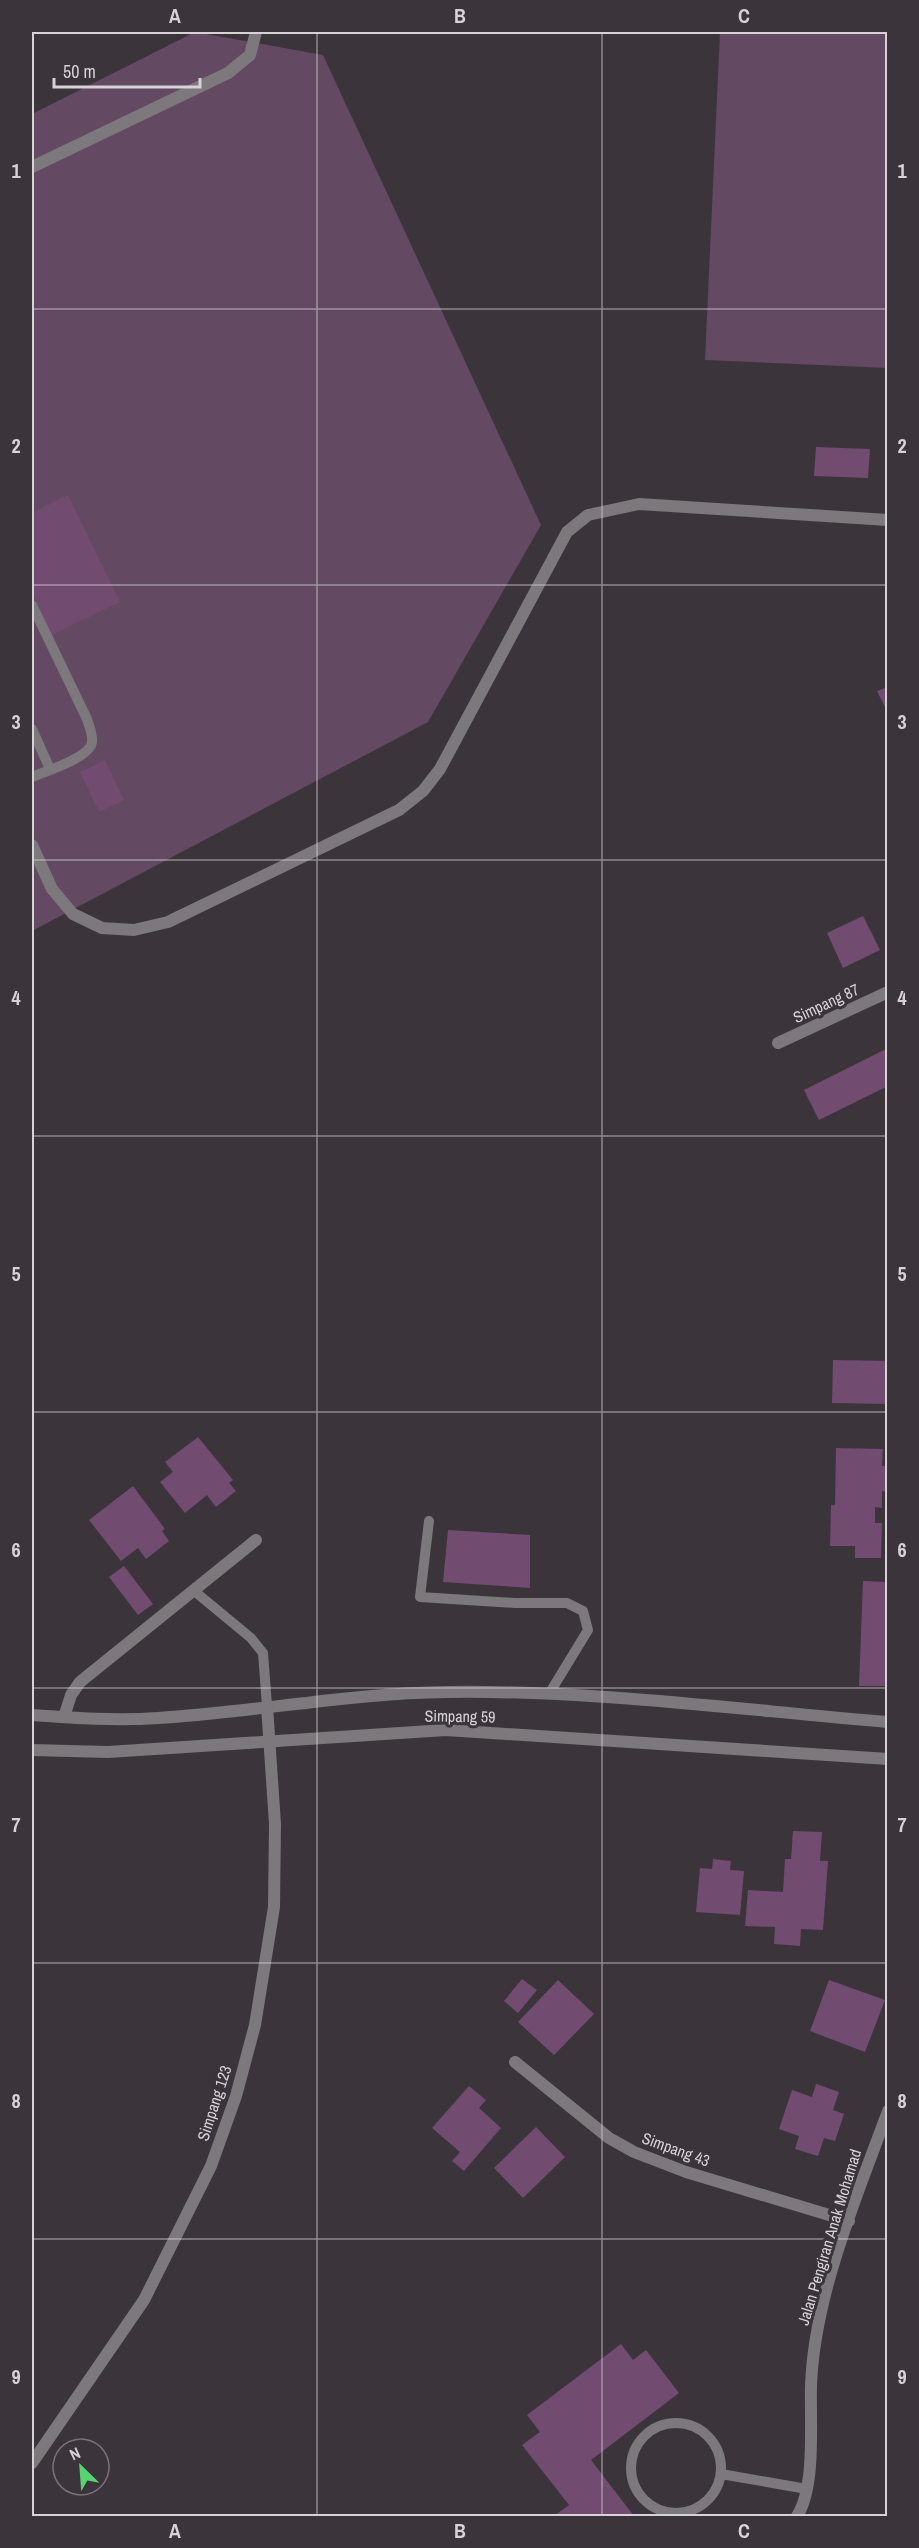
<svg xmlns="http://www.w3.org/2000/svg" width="919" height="2548" viewBox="0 0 919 2548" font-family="'Archivo Narrow',sans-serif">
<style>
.green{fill:#634962}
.building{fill:#724b71}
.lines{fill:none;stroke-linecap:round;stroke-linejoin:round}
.service{stroke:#7c787b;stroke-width:10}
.minor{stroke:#7c787b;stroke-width:12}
.tertiary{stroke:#7c787b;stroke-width:12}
.grid{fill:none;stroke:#d6d2d6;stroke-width:1.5;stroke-opacity:0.55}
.labels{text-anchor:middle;stroke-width:6;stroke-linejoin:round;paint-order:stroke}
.street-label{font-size:16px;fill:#d6d2d6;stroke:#3b343b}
.neatline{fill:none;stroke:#d6d2d6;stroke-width:2}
.grid-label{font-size:20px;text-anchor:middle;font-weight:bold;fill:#d6d2d6}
</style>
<rect width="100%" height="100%" fill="#3b343b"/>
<path class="green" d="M195 32 323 55 541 525 428 722 32 931V114Z
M720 32H887V368L705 360Z"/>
<path class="building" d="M816 447 870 449 868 478 814 476Z
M68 495 120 602 52 635 32 593V513Z
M888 687V713L877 691Z
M105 760 124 800 99 812 80 772Z
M863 916 880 950 843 968 827 933Z
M888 1048V1086L819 1120 804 1090Z
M833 1360 888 1361V1404L832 1403Z
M198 1437 233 1480 229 1483 236 1491 216 1507 207 1495 185 1513 160 1482 173 1472 165 1462Z
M836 1448 883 1449 882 1466H888V1492L882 1491V1508L875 1507V1523H882L881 1558H855V1546H830L831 1505H835Z
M133 1486 165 1529 162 1531 169 1541 146 1559 138 1548 121 1561 89 1520Z
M448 1530 530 1535V1588L443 1582Z
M124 1566 153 1604 138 1615 109 1577Z
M863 1581 888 1582V1686H859Z
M793 1831 822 1832 820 1861H828L823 1930 801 1929 800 1946 774 1944 775 1927 745 1926 748 1890 783 1892 785 1859H791Z
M713 1859 731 1861 730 1870 744 1871 740 1915 696 1912 700 1868 712 1869Z
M522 1979 537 1990 518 2013 504 2001Z
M558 1980 594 2014 554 2055 518 2022Z
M829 1980 885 2000 865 2052 810 2031Z
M816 2084 839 2092 833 2110 844 2114 835 2141 824 2138 818 2156 795 2149 799 2136 779 2129 792 2090 812 2097Z
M469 2086 486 2100 479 2108 501 2128 464 2171 452 2161 460 2152 432 2128Z
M536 2127 565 2157 523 2198 494 2168Z
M621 2344 633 2360 646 2350 679 2393 591 2460 634 2516H554L569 2505 522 2445 540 2432 527 2415Z"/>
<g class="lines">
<path class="service" d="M32 605 87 719C89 726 93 734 92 742 90 758 46 771 32 777
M32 729 50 769
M429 1521 420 1597 515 1603H567L583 1611 588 1630 549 1694
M193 1590 251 1638 263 1653 267 1706
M631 2468a45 45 0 1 1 90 0a45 45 0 1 1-90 0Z
M721 2474 807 2489"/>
<path class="minor" d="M32 167 228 73 250 55 256 32
M32 845 52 889 73 914 102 928 134 930 168 922 399 810 423 791 440 769 567 532 588 515 639 504 888 520
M778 1043 888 992
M64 1717 71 1695 80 1682 256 1540
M515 2062 609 2138 634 2152 686 2172 849 2221
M32 2463 144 2300 211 2166 236 2096 255 2025 274 1907 275 1824 267 1706"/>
<path class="tertiary" d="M32 1715C74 1718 116 1721 158 1718 255 1712 351 1693 448 1692 595 1690 742 1710 888 1722
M32 1750 108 1752 446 1730 888 1759
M797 2516C816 2487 810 2421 811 2386 814 2295 857 2196 888 2111"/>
</g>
<path class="grid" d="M317 32V2516M602 32V2516M32 309H888M32 585H888M32 860H888M32 1136H888M32 1412H888M32 1688H888M32 1963H888M32 2239H888"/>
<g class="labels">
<g class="street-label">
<text transform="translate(826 1003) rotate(-25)" y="6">Simpang 87</text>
<text transform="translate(460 1716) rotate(1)" y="6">Simpang 59</text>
<text transform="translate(214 2103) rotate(-72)" y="6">Simpang 123</text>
<text transform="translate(676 2149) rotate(20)" y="6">Simpang 43</text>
<text transform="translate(829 2237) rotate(-73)" y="6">Jalan Pengiran Anak Mohamad</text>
</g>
</g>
<rect width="919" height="2548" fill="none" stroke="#3b343b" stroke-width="66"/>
<g transform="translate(81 2467) rotate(335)"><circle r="28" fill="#3b343b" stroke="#797379" stroke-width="1.5"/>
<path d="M0-4.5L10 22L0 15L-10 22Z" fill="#57d570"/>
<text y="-9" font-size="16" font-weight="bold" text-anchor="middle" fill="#d6d2d6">N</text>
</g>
<path d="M54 78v9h146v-9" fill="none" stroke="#d6d2d6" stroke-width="3"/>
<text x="63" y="78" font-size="18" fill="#d6d2d6" stroke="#3b343b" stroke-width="4.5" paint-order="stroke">50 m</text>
<rect x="33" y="33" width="853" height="2482" class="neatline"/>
<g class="grid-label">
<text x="175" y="23">A</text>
<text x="460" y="23">B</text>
<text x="744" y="23">C</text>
<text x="16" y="178">1</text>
<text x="902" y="178">1</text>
<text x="16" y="453">2</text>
<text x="902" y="453">2</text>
<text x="16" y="729">3</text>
<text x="902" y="729">3</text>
<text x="16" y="1005">4</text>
<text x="902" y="1005">4</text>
<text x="16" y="1281">5</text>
<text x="902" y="1281">5</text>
<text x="16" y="1557">6</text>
<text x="902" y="1557">6</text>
<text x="16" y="1832">7</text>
<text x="902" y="1832">7</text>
<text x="16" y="2108">8</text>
<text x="902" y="2108">8</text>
<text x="16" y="2384">9</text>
<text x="902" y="2384">9</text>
<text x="175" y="2538">A</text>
<text x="460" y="2538">B</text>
<text x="744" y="2538">C</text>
</g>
</svg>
